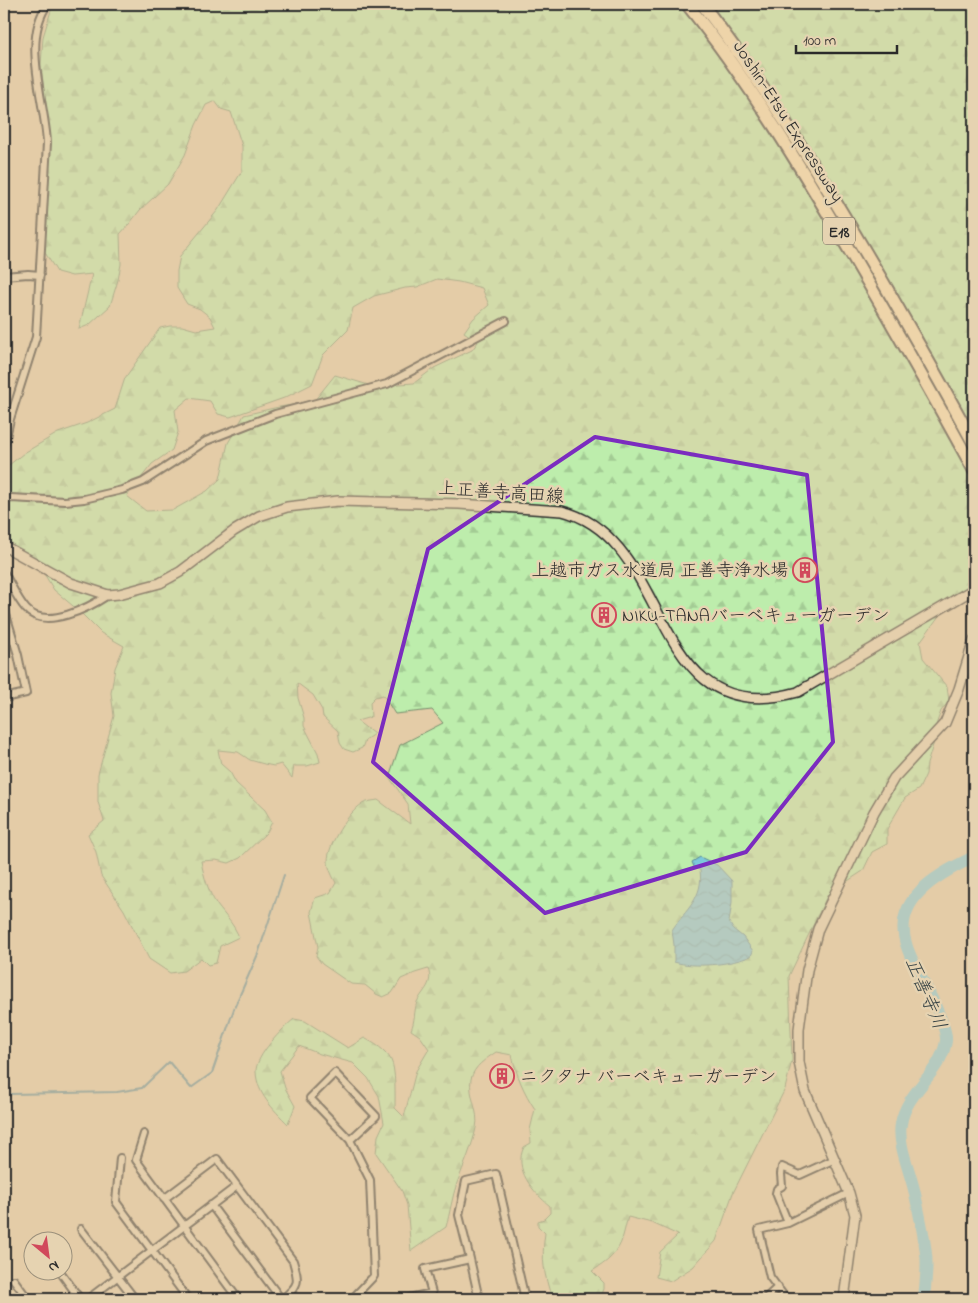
<svg xmlns="http://www.w3.org/2000/svg" width="978" height="1303" viewBox="0 0 978 1303" font-family="'Indie Flower','Klee One',sans-serif">
<style>
.forest{fill:url(#forest-firs);stroke:#748c6c;fill-rule:evenodd}
.water{fill:url(#water-waves);stroke:#5c8995}
.lines{fill:none;stroke-linecap:round;stroke-linejoin:round}
.stream{stroke:#5c8995;stroke-width:2}
.river{stroke:#7cc8db;stroke-width:12}
.street-casing{stroke:#2b2b2b;stroke-width:10}
.secondary-casing{stroke:#2b2b2b;stroke-width:12}
.highway-casing{stroke:#2b2b2b;stroke-width:15}
.street{stroke:#e6d3b1;stroke-width:6}
.secondary{stroke:#e6d3b1;stroke-width:9}
.highway{stroke:#faddab;stroke-width:11}
.marked{fill:none;stroke:#7b2cbf;stroke-width:4;stroke-linejoin:round}
.labels{text-anchor:middle;stroke-width:5;stroke-linejoin:round;paint-order:stroke}
.shield{fill:#e6d3b1;stroke:#635d53;stroke-width:1}
.shield-label{font-size:16px;font-weight:bold;fill:#2b2b2b}
.street-label{font-size:18px;fill:#2b2b2b;stroke:#e6d3b1}
.poi-label{font-size:18px;fill:#2b2b2b;stroke:#e6d3b1;text-anchor:start}
.water-label{font-size:19px;font-style:italic;fill:#374345;stroke:#e6d3b1}
</style>
<defs>
<pattern id="forest-firs" width="22" height="20" patternUnits="userSpaceOnUse" patternTransform="scale(1.25)"><rect width="22" height="20" fill="#bdedac"/><path d="M5 1l3.5 6h-7zM16 11l3.5 6h-7z" fill="#a3cb94"/></pattern>
<pattern id="water-waves" width="16" height="10" patternUnits="userSpaceOnUse" patternTransform="scale(1.25)"><rect width="16" height="10" fill="#7cc8db"/><path d="M0 5q4-4 8 0t8 0" fill="none" stroke="#6bacbc"/></pattern>
</defs>
<rect width="100%" height="100%" fill="#e4cca7"/>
<filter id="ink" filterUnits="userSpaceOnUse"><feTurbulence type="fractalNoise" baseFrequency=".02" numOctaves="2"/><feDisplacementMap in="SourceGraphic" scale="10" xChannelSelector="R" yChannelSelector="G"/><feConvolveMatrix kernelMatrix="1 2 1 2 8 2 1 2 1" color-interpolation-filters="sRGB"/></filter>
<g filter="url(#ink)">
<path class="forest" d="M53 4H365L446 8 469 4H974V589L944 609 920 642 923 658 947 687 949 701 941 711 937 722 934 742 927 764 926 774 919 789 905 798 887 829V844L872 852 863 871 828 894 789 976 792 1060 785 1089 733 1193 716 1241 693 1267 671 1281 656 1277 660 1252 678 1235 652 1223 628 1217C626 1223 625 1229 623 1236 619 1253 606 1263 592 1271L604 1283V1289L600 1299H552C544 1273 541 1261 545 1233L538 1226V1221L544 1219 550 1213V1206C533 1192 513 1169 524 1147L531 1143 530 1130 535 1109C524 1093 516 1074 512 1055L496 1052C486 1059 474 1066 471 1079 468 1097 480 1111 476 1128 472 1147 464 1165 457 1183 452 1197 450 1213 446 1227L411 1251 407 1205 402 1191 376 1153 378 1136 384 1123 379 1096 368 1078 353 1063 320 1054 299 1046 280 1071 285 1088 295 1106 288 1124C273 1109 257 1094 256 1072 255 1056 283 1028 294 1019L305 1021 348 1048 364 1038C374 1043 386 1050 391 1060 396 1070 395 1096 395 1108L404 1117 416 1071 429 1049 420 1036 411 1030C415 1021 414 1011 417 1002 423 990 434 984 428 969L415 973 401 979 392 993 383 997 376 994 365 985 351 984 322 964 316 956 318 947 311 912 315 898 330 893 336 883C333 877 328 868 328 861 328 844 348 813 362 804 367 801 373 801 378 800L410 824 408 804 389 777 400 745 443 723 432 710 395 714 383 695 375 697 370 702 371 717 357 721 374 734 365 740 362 748 353 752 344 749 340 743 338 731 323 717 322 710 313 695 297 683 298 698 304 718V726L318 753 320 762 307 766H294L292 778 281 764 274 766 264 764 250 760 238 752 218 750 221 764 230 772 236 783 265 810 272 822 267 832 240 858 229 863 216 860 201 861C204 877 208 891 217 905 226 917 233 923 239 937L220 946 216 963 208 965 201 958 184 971 170 973 149 959 124 910 101 876 96 852 88 834 104 821 98 802V774L114 716 111 693 115 668 124 646 101 633 79 611 54 590 43 572 4 542V469L24 453 58 433 87 423 115 409 125 378 160 328 170 326H182L196 330 215 327 210 317 200 309 187 304 177 288V271L180 256 218 210 242 171V146L231 112 221 109 215 101 206 105 196 125 185 155 168 184 140 210 130 223 120 234 121 264 118 280 110 306 89 325 79 329 92 274 72 276 57 272 44 251 48 190 49 132 41 65 43 37ZM437 279 459 282 482 288 489 305 473 319 464 332 478 342 472 350 434 368 414 383 372 386 335 375 314 401 274 408 244 415 228 443 220 479 207 491 173 510 146 511 127 496 152 464 172 450 178 432 175 410 189 398 210 401 218 414 230 417 284 398 312 384 323 355 348 330 353 308 374 296 405 288 417 287Z"/>
<path class="water" d="M700 857 717 865 732 881V902L729 922 733 929 743 937 753 951 751 956C731 965 694 968 674 962V945L672 930C686 909 704 898 700 870L694 867 692 862Z"/>
<g class="lines">
<path class="stream" d="M4 1099 11 1094 117 1092 142 1088 169 1062 191 1088 212 1073 235 1006 258 954 284 875"/>
<path class="river" d="M924 1299C925 1285 928 1268 926 1254 924 1234 919 1213 915 1194 911 1173 897 1144 901 1124 906 1091 941 1074 946 1041 947 1031 939 1015 935 1005 926 986 914 967 907 947 890 900 938 874 974 857"/>
<defs>
<path id="street" d="M4 276 28 274 40 275
M4 447 10 419 36 337 47 143C45 101 21 39 48 4
M4 500 11 498 65 501 84 499 122 490 143 482 206 441 275 414 387 384 506 321
M4 573C11 584 17 599 26 609 45 631 90 607 108 595
M4 608 18 655 26 693 4 698
M144 1134 136 1160 238 1299
M350 1140 376 1116 335 1073 310 1098 350 1140 370 1180 374 1276 352 1299
M120 1158 116 1202 188 1299
M164 1199 217 1159 293 1261C299 1282 300 1285 282 1299
M211 1205 281 1299
M788 1223 776 1193 777 1189 782 1186 781 1174 782 1167 800 1175 835 1159
M81 1229 135 1299
M470 1259 479 1299
M59 1270 80 1299
M14 1280 28 1299
M88 1299 237 1186
M404 1299 432 1293 425 1269 470 1259 459 1215 466 1181 496 1174 525 1299H522
M765 1299 778 1287
M786 1299 770 1277 759 1230 788 1223 849 1193"/>
<path id="secondary" d="M4 546 71 583 108 595 119 594 160 583 180 572 234 531 259 516 287 507 338 501 459 504 562 511C676 539 646 734 798 692L974 589
M844 1299 855 1215 849 1193 805 1091 799 1062V1029L807 970 818 929 874 812 894 778 945 723 959 689 974 640"/>
<path id="highway" d="M687 4C749 81 801 167 851 253 893 325 934 397 974 470
M702 4C771 94 830 191 887 289 916 340 946 391 974 444"/>
</defs>
<use href="#street" class="street-casing"/>
<use href="#secondary" class="secondary-casing"/>
<use href="#highway" class="highway-casing"/>
<use href="#street" class="street"/>
<use href="#secondary" class="secondary"/>
<use href="#highway" class="highway"/>
</g>
</g>
<path d="M0 0H978V1303H0ZM595 437 807 475 833 742 746 852 545 913 373 762 428 549Z" fill="#e4cca7" fill-opacity=".55" fill-rule="evenodd"/>
<path class="marked" d="M595 437 807 475 833 742 746 852 545 913 373 762 428 549Z"/>
<defs>
<symbol id="building-ring" viewBox="-11 -11 22 22"><circle r="9.5" fill="#e6d3b1" stroke="#d1495b" stroke-width="1.5"/><path d="M-4-6H4V6H1V3H-1V6H-4ZM-2.5-4.3h1.7v1.8h-1.7ZM.8-4.3h1.7v1.8H.8ZM-2.5-1h1.7V.8h-1.7ZM.8-1h1.7V.8H.8Z" fill="#d1495b"/></symbol>
</defs>
<g fill-rule="evenodd">
<use href="#building-ring" x="791" y="556" width="28" height="28"/>
<use href="#building-ring" x="590" y="601" width="28" height="28"/>
<use href="#building-ring" x="488" y="1062" width="28" height="28"/>
</g>
<g class="labels">
<rect class="shield" x="823" y="217.5" width="32" height="27" rx="4"/>
<g class="shield-label">
<text x="839" y="237">E18</text>
</g>
<g class="street-label">
<text transform="translate(789 121) rotate(57)" y="6">Joshin-Etsu Expressway</text>
<text transform="translate(501 492) rotate(4)" y="6">上正善寺高田線</text>
</g>
<g class="poi-label">
<text x="788" y="576" text-anchor="end">上越市ガス水道局 正善寺浄水場</text>
<text x="622" y="621">NIKU-TANAバーベキューガーデン</text>
<text x="520" y="1082">ニクタナ バーベキューガーデン</text>
</g>
<g class="water-label">
<text transform="translate(927 993) rotate(67)" y="7">正善寺川</text>
</g>
</g>
<rect width="978" height="1303" fill="none" stroke="#e6d3b1" stroke-width="20"/>
<rect x="10" y="10" width="958" height="1283" fill="none" stroke="#2b2b2b" stroke-width="2" filter="url(#ink)"/>
<g transform="translate(48 1256) rotate(151)"><circle r="24" fill="#e6d3b1" stroke="#9b907b"/>
<path d="M0-4L9 19L0 12L-9 19Z" fill="#d1495b"/>
<text y="-8" font-size="14" font-weight="bold" text-anchor="middle" fill="#2b2b2b">N</text>
</g>
<path d="M796 45v8h101v-8" fill="none" stroke="#2b2b2b" stroke-width="2.5"/>
<text x="803" y="45" font-size="15" fill="#2b2b2b" stroke="#e6d3b1" stroke-width="4" paint-order="stroke">100 m</text>
</svg>
